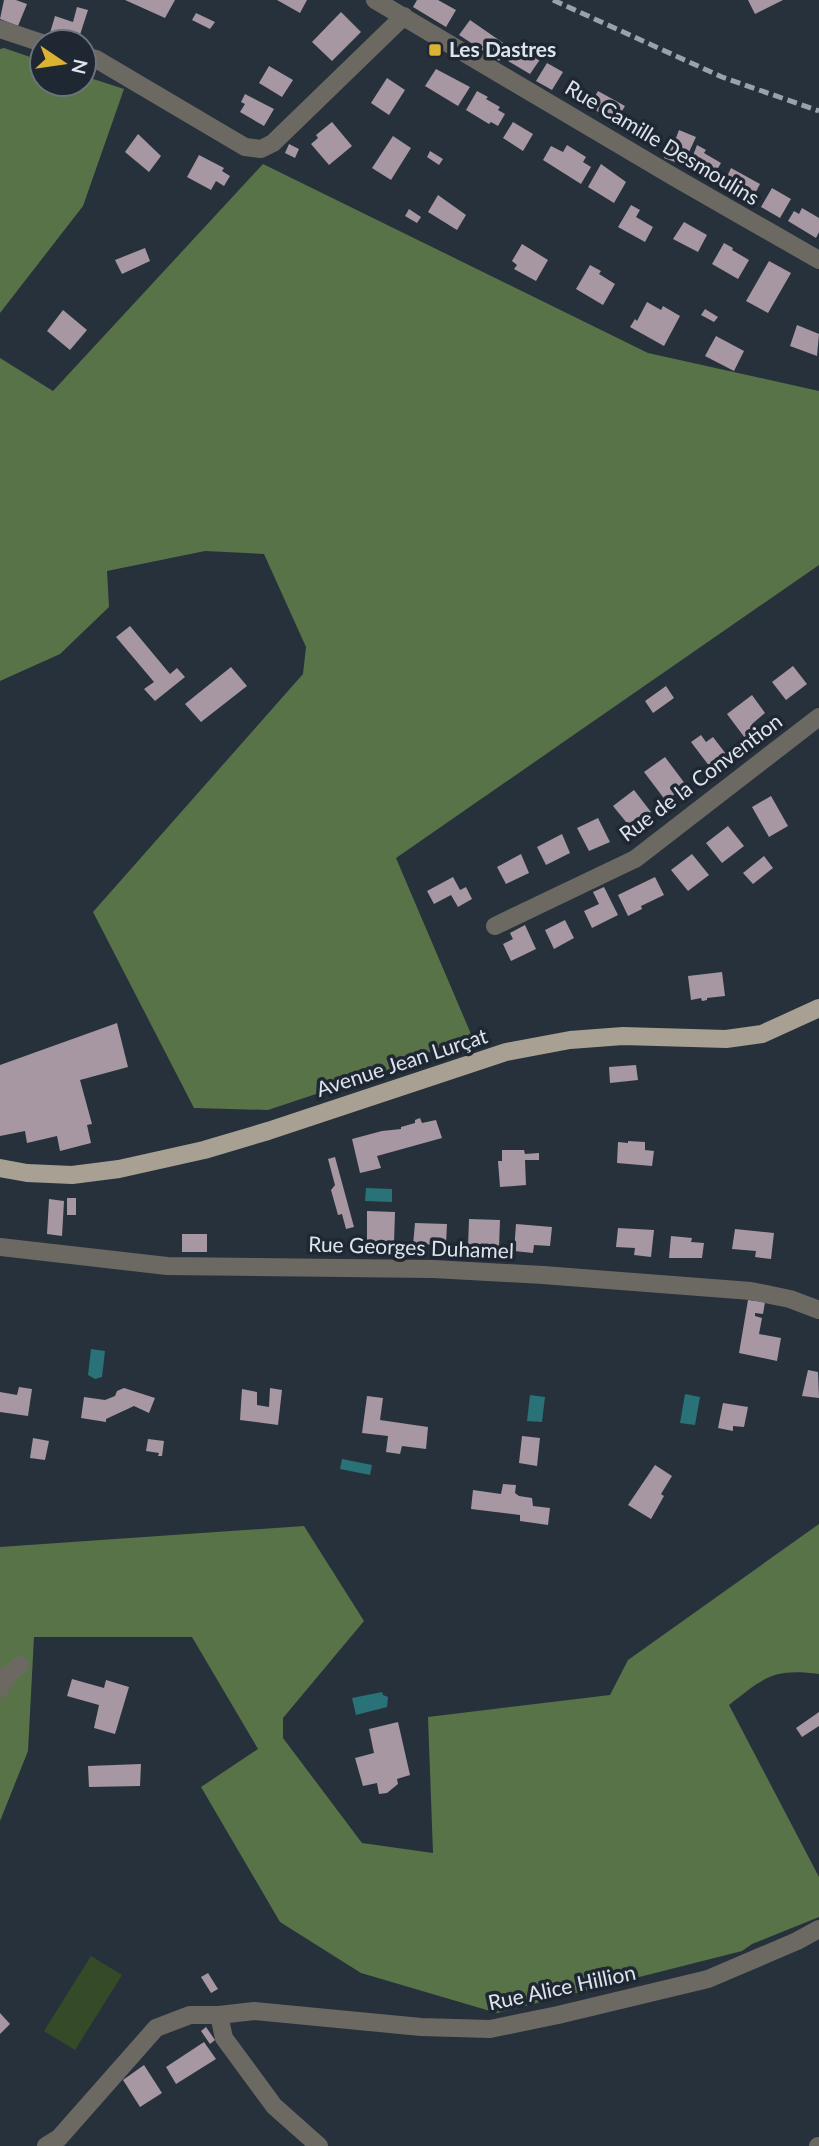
<svg xmlns="http://www.w3.org/2000/svg" width="819" height="2146" viewBox="0 0 819 2146" font-family="Lato,sans-serif">
<style>
.green{fill:#354b27}
.forest{fill:#587348}
.water{fill:#297277}
.building{fill:#a797a2}
.lines{fill:none;stroke-linecap:round;stroke-linejoin:round}
.minor{stroke:#6c6962;stroke-width:18}
.major{stroke:#a7a093;stroke-width:18}
.rail{stroke:#99a1aa;stroke-width:5;stroke-dasharray:10 5;stroke-linecap:butt}
.poi-dot{fill:#dcb233;stroke:#1e2732;stroke-width:2.5}
.labels{text-anchor:middle;stroke-width:7;stroke-linejoin:round;paint-order:stroke}
.poi-label{font-size:21px;font-weight:bold;fill:#dee4ec;stroke:#1e2732;text-anchor:start}
.street-label{font-size:21px;fill:#dee4ec;stroke:#1e2732}
</style>
<rect width="100%" height="100%" fill="#27313c"/>
<path class="green" d="M91 1956 122 1975 75 2050 44 2031Z"/>
<path class="forest" d="M4 48 42 61V84H84V76L124 89 83 206 0 313V49Z
M263 164 648 353 819 391V565L396 858 471 1034 391 1069 268 1110 194 1108 93 912 303 674 306 647 264 554 205 551 107 571 109 607 60 654 0 681V358L53 391Z
M819 1524V1674C772 1668 764 1678 729 1705L819 1877V1917L752 1944 742 1951 497 2013 361 1973 280 1922 201 1787 258 1749 192 1637H34L28 1751 0 1821V1547L304 1526 364 1621 283 1718V1738L362 1843 433 1853 428 1717 610 1695 628 1660Z"/>
<path class="water" d="M366 1188 392 1189V1202L365 1201Z
M91 1349 105 1351 102 1377 95 1379 88 1375Z
M685 1394 700 1397 695 1425 680 1423Z
M530 1395 545 1397 542 1422 527 1421Z
M342 1459 372 1465 370 1475 340 1469Z
M382 1692 383 1695 388 1697 387 1707 356 1715 352 1698Z"/>
<path class="building" d="M4 0H16L27 4 18 26 0 19Z
M125 0H175L165 18Z
M277 0H307L300 13Z
M417 0H438L456 10 446 27 413 7Z
M748 0H783L755 14Z
M77 7 88 10 78 41 50 33 55 16 73 22Z
M341 12 361 32 332 61 312 42Z
M196 13 215 22 210 29 192 20Z
M470 20 509 47 499 61 459 35Z
M519 44 541 58 530 74 508 61Z
M547 63 563 72 552 90 536 81Z
M269 66 293 80 282 97 259 83Z
M436 69 470 87 458 106 425 86Z
M387 78 405 90 389 115 371 103Z
M477 91 488 97 486 99 500 107 498 110 505 114 498 126 491 122 489 124 466 110Z
M598 91 625 106 616 121 589 107Z
M245 94 274 109 264 126 240 112 245 104 241 102Z
M332 122 352 146 329 165 311 144 318 138 316 135Z
M513 122 533 134 523 151 503 138Z
M679 130 696 137 683 165 664 158 673 137 676 138Z
M138 134 161 156 149 172 125 152Z
M393 136 411 148 391 180 372 168Z
M289 144 299 149 295 158 285 153Z
M567 145 586 157 583 162 591 167 581 184 543 160 551 146 563 152Z
M697 145 706 150 704 153 721 163 711 180 689 166Z
M430 151 443 159 439 165 427 157Z
M199 155 224 168 222 171 230 176 224 186 216 181 211 190 187 177Z
M601 164 626 182 614 203 588 187Z
M731 168 760 184 751 201 723 185Z
M772 188 791 199 780 218 761 207Z
M438 195 466 215 457 230 428 212Z
M631 205 640 210 636 217 653 227 645 242 618 227Z
M802 208 819 218V232L816 238 788 221 794 211 799 214Z
M409 209 421 217 417 223 405 216Z
M684 222 707 235 698 252 673 239Z
M724 243 733 248 732 250 749 260 738 279 712 264Z
M522 244 548 260 536 281 514 269 517 265 512 261Z
M145 248 150 261 122 274 115 260Z
M769 261 791 273 768 313 746 301Z
M590 265 601 271 599 274 615 284 603 305 576 289Z
M647 302 661 310 663 306 680 316 664 346 630 327 635 319 637 321Z
M705 309 718 317 714 322 701 315Z
M63 310 87 330 70 350 47 331Z
M797 325 819 334 817 356 790 346Z
M716 336 744 351 734 371 705 356Z
M130 626 170 674 177 668 185 677 155 701 144 689 154 682 116 637Z
M793 666 807 684 786 700 772 682Z
M231 667 247 686 201 722 185 704Z
M666 686 674 698 653 713 645 701Z
M752 695 765 713 752 724 756 730 745 738 727 714Z
M701 735 706 742 713 737 726 754 710 767 691 742Z
M665 757 686 785 666 801 644 772Z
M634 790 651 812 631 828 613 806Z
M771 796 788 826 769 837 752 807Z
M598 818 610 842 589 851 577 828Z
M728 826 744 846 722 863 706 843Z
M562 834 570 853 546 865 537 847Z
M521 854 529 873 506 884 497 867Z
M692 854 709 875 688 891 671 870Z
M764 856 773 868 753 884 743 873Z
M453 877 460 890 466 887 472 899 458 907 451 895 434 904 427 891Z
M655 877 664 895 641 906 642 909 628 916 618 895Z
M604 887 618 915 592 928 584 911 599 904 593 892Z
M565 920 574 938 554 949 545 930Z
M525 925 536 949 511 961 503 944 513 939 510 933Z
M722 972 725 996 707 998V1000L702 1001 701 998 691 1000 688 976Z
M117 1023 128 1067 80 1080 92 1124 87 1125 91 1143 60 1151 57 1136 27 1143 25 1131 0 1136V1065Z
M636 1065 638 1080 610 1083 609 1067Z
M420 1118 422 1123 436 1120 442 1138 377 1156 381 1168 360 1173 352 1139 382 1131 401 1129V1127L415 1123V1120Z
M628 1141 645 1142V1150L654 1151 652 1166 617 1163 618 1142 628 1143Z
M502 1150H524L525 1154 539 1153V1160H525L526 1185 500 1187 498 1161H502Z
M335 1157 354 1227 346 1229 342 1214 338 1215 331 1190 335 1185 328 1159Z
M67 1198H76V1215H67Z
M49 1199 64 1201 62 1236 47 1234Z
M367 1211 395 1212 394 1243 367 1242Z
M469 1219 500 1220 499 1248 468 1247Z
M415 1223 447 1224 446 1244 413 1245Z
M516 1224 552 1227 550 1246 534 1245 533 1253 514 1251Z
M618 1228 654 1230 651 1257 634 1255 635 1248 616 1247Z
M735 1229 774 1233 771 1259 755 1257 756 1251 732 1249Z
M182 1234H207V1252H182Z
M671 1236 692 1238 691 1242 704 1243 702 1258H669Z
M748 1300 765 1302 763 1314 755 1313V1316L762 1318 759 1334 781 1338 777 1361 739 1353Z
M808 1370 818 1372 819 1398 802 1396Z
M19 1387 32 1389 28 1416 0 1412V1392L17 1395Z
M124 1388 155 1398 149 1413 134 1406 106 1419V1422L81 1418 84 1397 105 1400 115 1396 117 1391Z
M270 1388 282 1390 278 1425 240 1420 242 1389 257 1392V1405L269 1407Z
M367 1396 383 1398 380 1420 428 1427 426 1449 402 1446 400 1454 386 1452 388 1436 362 1433Z
M723 1403 748 1407 744 1427 733 1426V1431L718 1428Z
M522 1436 540 1438 537 1466 519 1463Z
M33 1438 49 1441 45 1460 30 1458Z
M148 1439 164 1441 162 1456H158L159 1453 146 1451Z
M655 1465 672 1476 661 1494 664 1496 651 1519 628 1505Z
M503 1484 516 1485 515 1493 519 1496 532 1498 533 1506 550 1508 548 1525 520 1521V1515L471 1509 473 1490 501 1494Z
M72 1679 104 1688 106 1680 129 1687 115 1734 94 1728 99 1705 67 1696Z
M819 1712V1726L802 1737 796 1728Z
M398 1722 410 1775 397 1779 398 1784 387 1793 379 1794 377 1783 363 1786 355 1758 374 1753 369 1729Z
M141 1764 140 1786 89 1787 88 1766Z
M208 1973 218 1989 211 1993 201 1977Z
M0 2013 10 2024 0 2034Z
M206 2027 215 2040 210 2044 201 2031Z
M204 2042 216 2059 176 2084 166 2067Z
M144 2065 162 2093 140 2107 123 2080Z"/>
<g class="lines">
<path class="minor" d="M375 0 674 177 819 260
M0 29 42 43
M84 56 96 59 245 147 261 149 273 143 404 16
M495 926 635 859 819 717
M0 1247 167 1266 433 1269 543 1275 751 1291 790 1299 819 1310
M0 1689 7 1676 20 1665
M219 2015 224 2038 274 2106 319 2146
M46 2146 59 2138 156 2028 190 2015H219L254 2011 421 2027 490 2029 558 2015 708 1979 797 1941 819 1929
M818 2146H819"/>
<path class="major" d="M0 1168 27 1173 72 1175 119 1169 204 1150 268 1131 506 1052 570 1040 623 1036 726 1039 762 1034 819 1008"/>
<path class="rail" d="M553 0 722 77 819 111"/>
</g>
<rect class="poi-dot" x="428" y="43" width="14" height="14" rx="3.5"/>
<g class="labels">
<g class="poi-label">
<text x="449" y="57">Les Dastres</text>
</g>
<g class="street-label">
<text transform="translate(662 143) rotate(31)" y="7">Rue Camille Desmoulins</text>
<text transform="translate(701 778) rotate(-37)" y="7">Rue de la Convention</text>
<text transform="translate(402 1063) rotate(-18)" y="7">Avenue Jean Lurçat</text>
<text transform="translate(411 1248) rotate(2)" y="7">Rue Georges Duhamel</text>
<text transform="translate(562 1988) rotate(-12)" y="7">Rue Alice Hillion</text>
</g>
</g>
<g transform="translate(63 63) rotate(103)"><circle r="33" fill="#1e2732" stroke="#6b737c" stroke-width="2"/>
<path d="M0-5L12 26L0 18L-12 26Z" fill="#dcb233"/>
<text y="-10" font-size="19" font-weight="bold" text-anchor="middle" fill="#dee4ec">N</text>
</g>
</svg>
